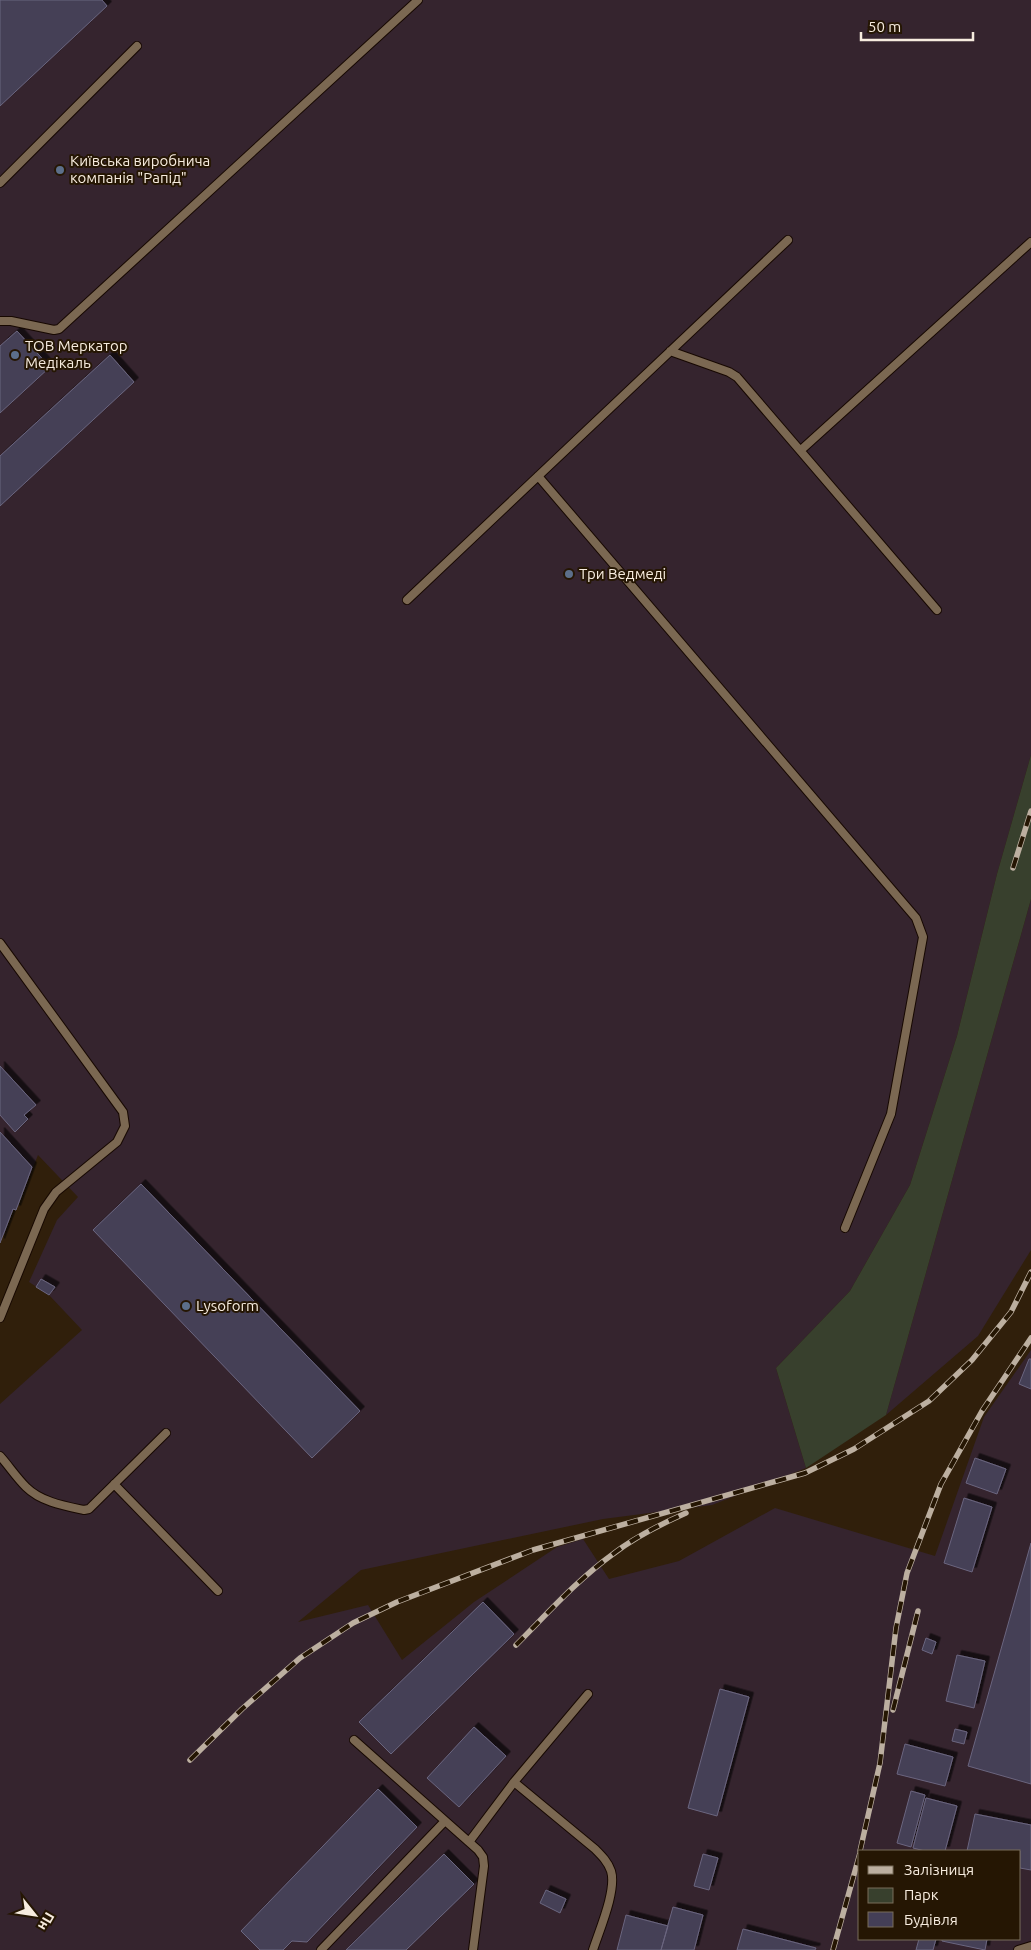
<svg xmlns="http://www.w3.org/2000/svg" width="1031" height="1950" viewBox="0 0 1031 1950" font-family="Ubuntu,sans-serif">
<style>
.industrial{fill:#35242e;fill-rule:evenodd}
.green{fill:#38402d}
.building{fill:#443f57;stroke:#6b667f;filter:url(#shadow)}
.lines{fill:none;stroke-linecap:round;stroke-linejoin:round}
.lane-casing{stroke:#170800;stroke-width:10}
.lane{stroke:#7b6852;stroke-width:8}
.rail-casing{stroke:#bcafa0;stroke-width:5.5}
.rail{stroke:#251603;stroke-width:4;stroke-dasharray:11;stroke-linecap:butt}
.service-dot{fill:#5c6f8a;stroke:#251603;stroke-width:2}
.labels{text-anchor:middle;stroke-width:4;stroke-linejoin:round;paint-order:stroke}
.poi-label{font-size:15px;fill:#f7ecdf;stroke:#251603;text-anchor:start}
</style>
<defs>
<filter id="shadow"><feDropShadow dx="4.5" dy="-4.5" stdDeviation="0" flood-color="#0009"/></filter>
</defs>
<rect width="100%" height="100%" fill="#301f0b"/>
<path class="industrial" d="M0 0H1031V755L997 874 957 1036 910 1185 850 1291 776 1368 806 1468 712 1505 603 1519 361 1570 298 1622 368 1605 402 1660 474 1602 557 1547 583 1539 609 1579 679 1561 775 1508 935 1556 984 1417 1031 1350V1950H0V1404L82 1330 49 1295 29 1282 57 1220 78 1197 38 1155 16 1210H13L0 1243ZM860 1851H1020V1939H860Z
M1031 899V1250L978 1336 886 1415Z"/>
<path class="green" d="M1031 755V899L886 1415 806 1468 776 1368 850 1291 910 1185 957 1036 997 874Z"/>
<path class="building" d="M0 0H102L107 6 0 106Z
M17 331 50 367 0 413V346Z
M110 355 134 382 0 506V456Z
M0 1066 36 1105 24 1115 28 1119 15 1132 0 1115Z
M0 1132 32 1167 16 1210 13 1209 0 1243Z
M141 1184 360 1411 312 1458 93 1230Z
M41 1279 55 1287 49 1295 36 1287Z
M1029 1359H1031V1389L1019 1384Z
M975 1458 1006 1469 997 1494 966 1483Z
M964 1498 992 1507 972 1572 944 1563Z
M1031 1543V1784L968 1766Z
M483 1602 514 1634 391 1754 359 1722Z
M926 1638 936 1642 932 1654 922 1650Z
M957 1655 985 1661 974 1708 946 1701Z
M720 1689 749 1697 717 1816 688 1808Z
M474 1727 506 1756 459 1807 427 1778Z
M955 1729 967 1732 964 1744 952 1741Z
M905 1744 953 1757 945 1786 897 1774Z
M378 1789 417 1827 307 1942 292 1941 283 1950H260L241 1931Z
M911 1791 925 1795 911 1847 897 1843Z
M926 1798 957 1806 945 1851H925L913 1848Z
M975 1814 1031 1825V1870L1020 1868V1851H967Z
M444 1854 474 1884 406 1950H346Z
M703 1854 718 1858 709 1890 694 1886Z
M546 1890 566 1899 560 1913 540 1903Z
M673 1907 703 1915 694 1950H661Z
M626 1915 668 1926 661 1950H617Z
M743 1929 816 1948 815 1950H737Z
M919 1939H936L933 1950H916Z
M942 1939H987L985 1950 942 1941Z"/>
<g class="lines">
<defs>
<path id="lane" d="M0 183 137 46
M0 321H11L54 330 59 329 418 0
M670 351 729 372 737 377 937 610
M801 450 1031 242
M538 476 916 918 923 937 891 1114 845 1228
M407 600 788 240
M0 943 123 1112 125 1126 117 1142 56 1192 44 1209 0 1318
M0 1456C9 1466 16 1477 26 1487 41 1502 65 1506 84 1510L89 1509 166 1433
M114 1484 218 1591
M354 1740 478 1850 483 1857 484 1866 473 1950
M514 1782 595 1849C602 1856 608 1862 611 1871 617 1890 599 1931 593 1950
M469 1842 514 1782 588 1694
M321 1950 445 1821
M1018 1950 1031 1946"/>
</defs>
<use href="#lane" class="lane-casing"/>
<use href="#lane" class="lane"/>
<defs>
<path id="rail" d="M1013 868 1031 811
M516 1645C547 1614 577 1580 613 1554 635 1537 661 1524 686 1513
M893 1710 918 1611
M190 1760 242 1709 300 1658 353 1623 397 1602 533 1550 805 1473 854 1449 929 1401 972 1360 1011 1312 1031 1272
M860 1851 880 1763 896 1628 907 1573 941 1484 982 1411 1031 1338
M833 1950 860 1853"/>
</defs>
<use href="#rail" class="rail-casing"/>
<use href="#rail" class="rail"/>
</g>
<g class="service-dot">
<circle cx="60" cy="170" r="5"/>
<circle cx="15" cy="355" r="5"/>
<circle cx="569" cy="574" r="5"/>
<circle cx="186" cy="1306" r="5"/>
</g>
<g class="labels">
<g class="poi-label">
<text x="70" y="166">Київська виробнича<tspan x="70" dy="17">компанія "Рапід"</tspan></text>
<text x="25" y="351">ТОВ Меркатор<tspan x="25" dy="17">Медікаль</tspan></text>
<text x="579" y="579">Три Ведмеді</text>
<text x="196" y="1311">Lysoform</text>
</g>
</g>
<rect x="858" y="1850" width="162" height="90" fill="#251603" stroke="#796c5b"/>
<rect x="868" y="1866" width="25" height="8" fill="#bcafa0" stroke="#796c5b"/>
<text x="904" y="1875" font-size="15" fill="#f7ecdf">Залізниця</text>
<rect x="868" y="1888" width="25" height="15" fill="#38402d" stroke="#796c5b"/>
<text x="904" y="1900" font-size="15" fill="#f7ecdf">Парк</text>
<rect x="868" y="1912" width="25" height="15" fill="#443f57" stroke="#796c5b"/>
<text x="904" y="1925" font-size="15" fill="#f7ecdf">Будівля</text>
<g transform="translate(35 1915) rotate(120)" stroke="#251603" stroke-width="4" paint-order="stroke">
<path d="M0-4L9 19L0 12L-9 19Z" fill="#f7ecdf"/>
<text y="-8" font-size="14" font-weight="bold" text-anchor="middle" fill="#f7ecdf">Пн</text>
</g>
<path d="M861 32v8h112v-8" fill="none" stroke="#f7ecdf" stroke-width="2.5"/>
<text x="868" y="32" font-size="15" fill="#f7ecdf" stroke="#251603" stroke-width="4" paint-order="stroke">50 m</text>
</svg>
